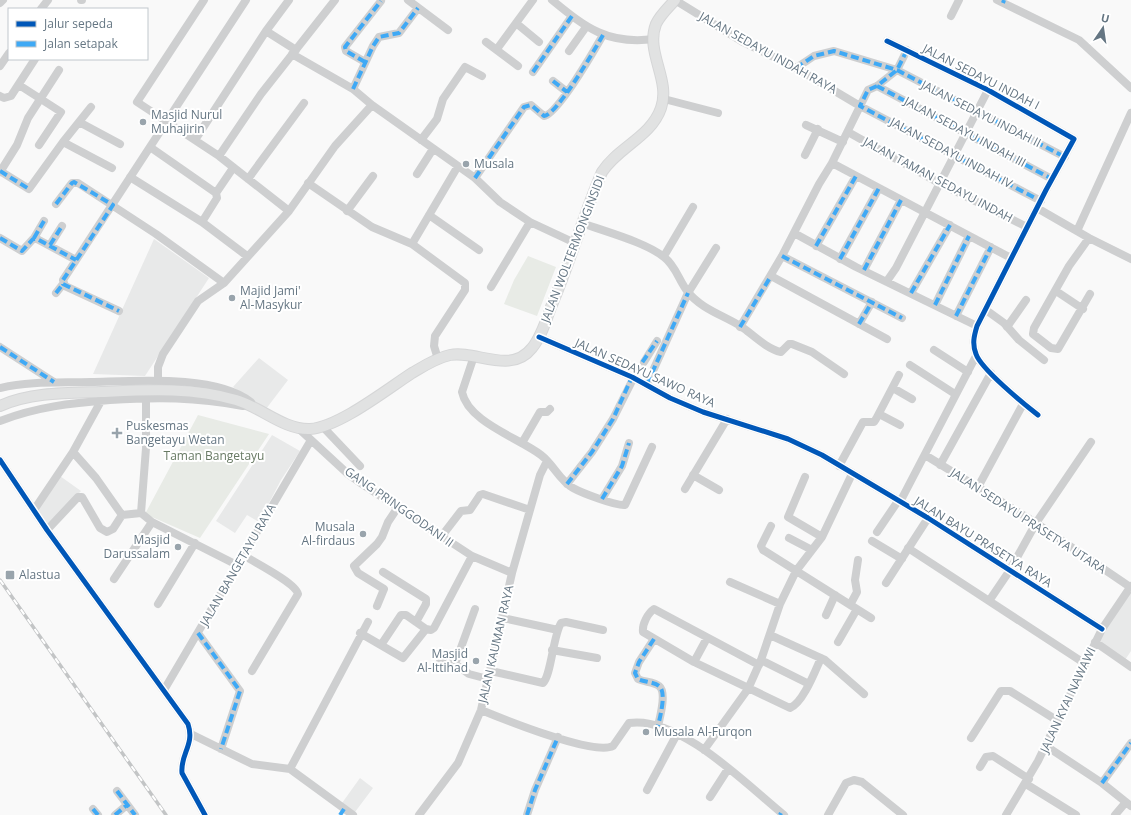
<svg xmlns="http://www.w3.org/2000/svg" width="1131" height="815" viewBox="0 0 1131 815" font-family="'Open Sans',sans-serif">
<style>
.built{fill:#e8e9e9}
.green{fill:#e8ebe6}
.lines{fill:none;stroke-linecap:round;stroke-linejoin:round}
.minor-tunnel{stroke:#d4d8dc;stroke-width:8;stroke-dasharray:8 4;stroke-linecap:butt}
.major-casing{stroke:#d5d6d7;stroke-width:12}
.minor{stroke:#cecfd0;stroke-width:8}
.major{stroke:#e1e2e2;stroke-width:10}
.rail-casing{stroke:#c3c5c6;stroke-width:3.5}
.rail{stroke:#fff;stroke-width:2;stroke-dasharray:6;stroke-linecap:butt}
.quiet{stroke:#3fa9f5;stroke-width:4;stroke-dasharray:8 4;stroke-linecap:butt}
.cycleway-casing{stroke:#fff;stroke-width:8}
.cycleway{stroke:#0057b8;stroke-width:5}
.poi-dot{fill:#99a4ac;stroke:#fff;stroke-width:1.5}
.labels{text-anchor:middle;stroke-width:4;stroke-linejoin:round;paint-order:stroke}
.street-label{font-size:12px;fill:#657683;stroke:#fff}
.poi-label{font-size:12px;fill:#657683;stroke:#fff;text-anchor:start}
.park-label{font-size:12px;fill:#687a64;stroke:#fff}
</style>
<rect width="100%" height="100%" fill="#f9f9f9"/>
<path class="built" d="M154 239 209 278 145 376 93 374Z
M259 358 288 380 266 409 233 387Z
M272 435 300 451 281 480 259 522 247 515 235 533 216 521Z
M60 476 81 491 48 525 37 508Z
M1131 592V651L1125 660 1097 641Z
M360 778 373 788 355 812 342 803Z"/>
<path class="green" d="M528 256 556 267 537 316 504 304 514 280Z
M198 415 269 434 200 538 145 514Z"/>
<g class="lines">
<path class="minor-tunnel" d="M636 372 644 362"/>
<defs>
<path id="major" d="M0 406C31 392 68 393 101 392 146 390 192 387 236 400 261 407 284 430 310 429 339 427 386 390 412 373 424 366 436 358 450 355 476 350 511 375 532 348 541 337 546 321 551 307 570 263 583 216 602 172 618 147 651 137 661 108 671 80 645 52 656 24 660 15 669 7 675 0"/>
</defs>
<use href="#major" class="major-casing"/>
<path class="minor" d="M81 0H82
M204 0 137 102 219 156 289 211
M408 0 448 30
M552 0C586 28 608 45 654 39
M675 0 743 42 796 68 860 106 1041 201
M997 0 1079 40 1131 88
M0 3 3 0
M41 9 48 0
M951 16 959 0
M516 23 539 42
M266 31 296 50
M887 41 988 90 1074 139 1046 190 977 326C974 336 972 344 976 354 981 369 1024 404 1038 415
M486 42 518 66
M497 49 533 0
M569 51 586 27
M292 54 353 89 372 105 475 178 500 202 530 222 575 243
M365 62 346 51 345 47 381 1
M0 66 9 53
M796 68 814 56 834 51 897 70 1065 157
M533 72 572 16
M553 81 567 92
M19 85 61 112 39 145
M877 86 1052 179
M353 89 373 46 379 37 399 33 418 8
M0 96 4 98 11 96 35 59
M664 99 718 113
M79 122 120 144
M806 125 843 142
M848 132 939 183 1027 227
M195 140 266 31 289 0
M421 140 437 119 443 99 465 67 482 76
M63 142 112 168
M150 147 216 193
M805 155 818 129
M219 156 261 94 335 0
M832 163 1011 258
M0 171 29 189 63 142 91 107
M0 172 17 145 28 118 59 70
M417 174 433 149
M130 177 202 222 247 256
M475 178 524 107 531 105 544 116C557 115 595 49 603 35
M248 179 304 103
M308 183 372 227 412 244 465 283V290L435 336 434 346 438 359
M216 193 233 168
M56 204 72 183H78L156 234 224 283
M1037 208 1089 238 1131 259
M347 211 373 176
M429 215 479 250
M202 222 217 198 216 193
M582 223C606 232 645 242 664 257 676 266 679 281 688 292 701 309 725 316 742 327 753 335 767 349 781 352L789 344H792L812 352 844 374
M1077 231 1131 113
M794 233 856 267 977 326
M0 238 22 251 33 239H37L76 260
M34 238 44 221
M1089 238 1069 266 1034 328 1033 334 1051 348 1058 349 1090 294
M412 244 458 166
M50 245 62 226
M816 246 856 176
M664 256 693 207
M782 256 902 318
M840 259 879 188
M864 270 901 200
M771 276 887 339
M887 281 896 268 988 90
M491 287 530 222
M1056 291 1083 309
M56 293 63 284
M911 293 950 225
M935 305 969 236
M986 310 1004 323 1019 340 1044 360
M119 311 65 286 63 280 246 0
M956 316 991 247
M859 324 872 302
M740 327 782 256 819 184 832 163 868 90 877 86 897 70 907 50
M1007 327 1026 300
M539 337 632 377 670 398 703 412 788 439 822 455 928 518 1102 629
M0 347 54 382
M934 350 968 372
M474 356 462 392C468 422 519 438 541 455 554 465 559 480 573 488 582 493 616 506 625 505L652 447
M644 362 657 341
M910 365 955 394
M158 380V367L163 354 198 301 224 283 289 211 335 146 372 105
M647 384 688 293 716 248
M0 388C30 381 60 383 91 382 134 381 216 374 251 402
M893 388 912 399
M146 398V448L141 513 152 522 237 565
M101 401 73 452 96 478 122 515
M879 414 900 425
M0 421C36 407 71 403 110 400 157 397 195 397 243 406
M297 427 348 474 362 484 472 556 512 573
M323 427 360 466
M522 443 540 412H547L550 409
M925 455 1036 523 1130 587
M0 460 47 530 188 724C195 745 180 754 182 773L205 815
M940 465 991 373
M839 466 863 422H874L876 419 899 375
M693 475 719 490
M805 477 788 517 822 537
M567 484 592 452 613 419 636 373
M978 487 1023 404
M685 489 727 419
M602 499 622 466 629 443
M900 502 976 356
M34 510 73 452
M771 526 761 546 763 550 871 618
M47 530 78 497H82L100 528 107 532 113 529 122 515 141 513
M877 532 898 501
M441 537 461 511 470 510 480 495 483 494 530 510
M789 538 812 550
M872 541 902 559
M908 548 1084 663
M243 555C254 562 296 583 298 594L252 671
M383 572 426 599V604L416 622
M114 579 152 522
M730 582 780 604
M886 583 928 518
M989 601 1010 570 1036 523 1091 442
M158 604 195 543
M850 605 857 592 855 580 858 560
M377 606 384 589 358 573 354 566 377 544 382 537 388 522 398 507
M475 609 455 664 469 674 488 679
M826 615 835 595
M503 618 558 630
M198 633 240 691 221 749
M360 633 403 658 426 629 431 630 434 628 472 556
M770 635 825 660 864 694
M654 639 639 662 635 673 638 679C644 682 654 682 659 686 667 692 660 717 658 726
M838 642 857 609
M1095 642 1131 667
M381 645 401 615H406L426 629
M552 650 597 658
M440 659 455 664
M761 660 809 684
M694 662 707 638
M759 665 654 609C648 613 642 624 643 632L694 662 790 708C803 703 815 671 821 658
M491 671 543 683C551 676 553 636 561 623L566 622 603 630
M164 690 311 440
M481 710C503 719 594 756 613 746L629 723C679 715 748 786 784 815
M191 734 252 764 290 769 353 815
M971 738 1001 691H1010L1058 721
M1046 746 1102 783 1131 806
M704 750 748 689 761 660 780 604 796 571 822 537 852 474
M980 767 986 757 993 756 1029 779
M290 769 368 622
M1102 783 1131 743
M1026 784 1076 815
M647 790 677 734
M117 791 135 815
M710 797 728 769
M93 809 98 815
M115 815 127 805
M419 815 458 763 481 710 512 573 540 475 547 461
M527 815 535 790 558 737
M828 815 846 783 854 780 862 782 903 815
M1006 815 1038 761 1102 629 1131 586
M1115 815 1126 802"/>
<use href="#major" class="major"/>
<defs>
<path id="rail" d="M0 580 166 815"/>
</defs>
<use href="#rail" class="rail-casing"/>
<use href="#rail" class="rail"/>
<path class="quiet" d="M1003 3 1004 0
M907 50 897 70 877 86 868 90 860 106 1041 201
M365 62 346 51 345 47 381 1
M796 68 814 56 834 51 897 70 1065 157
M533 72 572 16
M553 81 567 92
M877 86 1052 179
M353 89 373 46 379 37 399 33 418 8
M0 171 29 189
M475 178 524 107 531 105 544 116C557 115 595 49 603 35
M56 204 72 183 74 182 113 205 63 280V284L119 311
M0 238 22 251 33 239H37L76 260
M34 238 44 221
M50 245 62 226
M816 246 856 176
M782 256 902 318
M840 259 879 188
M864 270 901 200
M56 293 63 284
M911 293 950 225
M935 305 969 236
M956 316 991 247
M859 324 872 302
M740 327 771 276
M0 347 54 382
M647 384 688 293
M567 484 592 452 613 419 632 377 657 341
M602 499 622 466 629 443
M198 633 240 691 221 749
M654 639 639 662 635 673 638 679C644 682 654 682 659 686 667 692 660 717 658 726
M1102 783 1131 743
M117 791 135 815
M93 809 98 815
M115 815 127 805
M340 815 344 809
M527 815 535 790 558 737
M780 815 781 813"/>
<defs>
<path id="cycleway" d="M887 41 988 90 1074 139 1046 190 977 326C974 336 972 344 976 354 981 369 1024 404 1038 415
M539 337 632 377 670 398 703 412 788 439 822 455 928 518 1102 629
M0 460 47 530 188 724C195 745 180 754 182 773L205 815"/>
</defs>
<use href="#cycleway" class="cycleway-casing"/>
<use href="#cycleway" class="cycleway"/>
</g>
<g class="poi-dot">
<circle cx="143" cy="122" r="4"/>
<circle cx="466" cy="164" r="4"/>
<circle cx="232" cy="298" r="4"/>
<path d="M115 427h4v4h4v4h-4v4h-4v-4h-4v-4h4z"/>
<circle cx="363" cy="534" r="4"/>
<circle cx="178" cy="547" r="4"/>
<rect x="5" y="570" width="10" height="10" rx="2"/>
<circle cx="476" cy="661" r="4"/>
<circle cx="646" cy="732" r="4"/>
</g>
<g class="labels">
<g class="street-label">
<text transform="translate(768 53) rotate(29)" y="4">JALAN SEDAYU INDAH RAYA</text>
<text transform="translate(981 77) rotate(27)" y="4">JALAN SEDAYU INDAH I</text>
<text transform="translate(981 114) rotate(27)" y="4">JALAN SEDAYU INDAH II</text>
<text transform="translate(965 132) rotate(28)" y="4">JALAN SEDAYU INDAH III</text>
<text transform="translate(951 153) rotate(28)" y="4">JALAN SEDAYU INDAH IV</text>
<text transform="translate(938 180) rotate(28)" y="4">JALAN TAMAN SEDAYU INDAH</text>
<text transform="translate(573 249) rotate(-69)" y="4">JALAN WOLTERMONGINSIDI</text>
<text transform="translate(645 373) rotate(24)" y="4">JALAN SEDAYU SAWO RAYA</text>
<text transform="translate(399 507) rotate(35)" y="4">GANG PRINGGODANI II</text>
<text transform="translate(1028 521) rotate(33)" y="4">JALAN SEDAYU PRASETYA UTARA</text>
<text transform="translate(983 542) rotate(32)" y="4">JALAN BAYU PRASETYA RAYA</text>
<text transform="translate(238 565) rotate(-60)" y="4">JALAN BANGETAYU RAYA</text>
<text transform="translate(496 644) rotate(-77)" y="4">JALAN KAUMAN RAYA</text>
<text transform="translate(1068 700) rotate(-65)" y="4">JALAN KYAI NAWAWI</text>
</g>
<g class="poi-label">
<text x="151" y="119">Masjid Nurul<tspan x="151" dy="14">Muhajirin</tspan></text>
<text x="474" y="168">Musala</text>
<text x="240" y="295">Majid Jami'<tspan x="240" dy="14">Al-Masykur</tspan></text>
<text x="126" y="430">Puskesmas<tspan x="126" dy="14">Bangetayu Wetan</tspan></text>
<text x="355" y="531" text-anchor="end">Musala<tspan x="355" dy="14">Al-firdaus</tspan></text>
<text x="170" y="544" text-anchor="end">Masjid<tspan x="170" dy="14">Darussalam</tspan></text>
<text x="19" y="579">Alastua</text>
<text x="468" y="658" text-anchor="end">Masjid<tspan x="468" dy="14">Al-Ittihad</tspan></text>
<text x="654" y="736">Musala Al-Furqon</text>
</g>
<g class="park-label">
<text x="214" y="460">Taman Bangetayu</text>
</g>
</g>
<rect x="8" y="8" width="140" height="52" fill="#ffffff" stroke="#c1c8cd"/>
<rect x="16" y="21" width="20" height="6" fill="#0057b8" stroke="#c1c8cd"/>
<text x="44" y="28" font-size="12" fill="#657683">Jalur sepeda</text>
<rect x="16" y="41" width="20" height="6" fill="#3fa9f5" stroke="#c1c8cd"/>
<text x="44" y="48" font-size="12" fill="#657683">Jalan setapak</text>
<g transform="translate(1103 28) rotate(13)" stroke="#ffffff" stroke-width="3" paint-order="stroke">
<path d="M0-3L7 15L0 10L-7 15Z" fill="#657683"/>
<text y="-6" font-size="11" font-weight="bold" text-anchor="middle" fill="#657683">U</text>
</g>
</svg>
